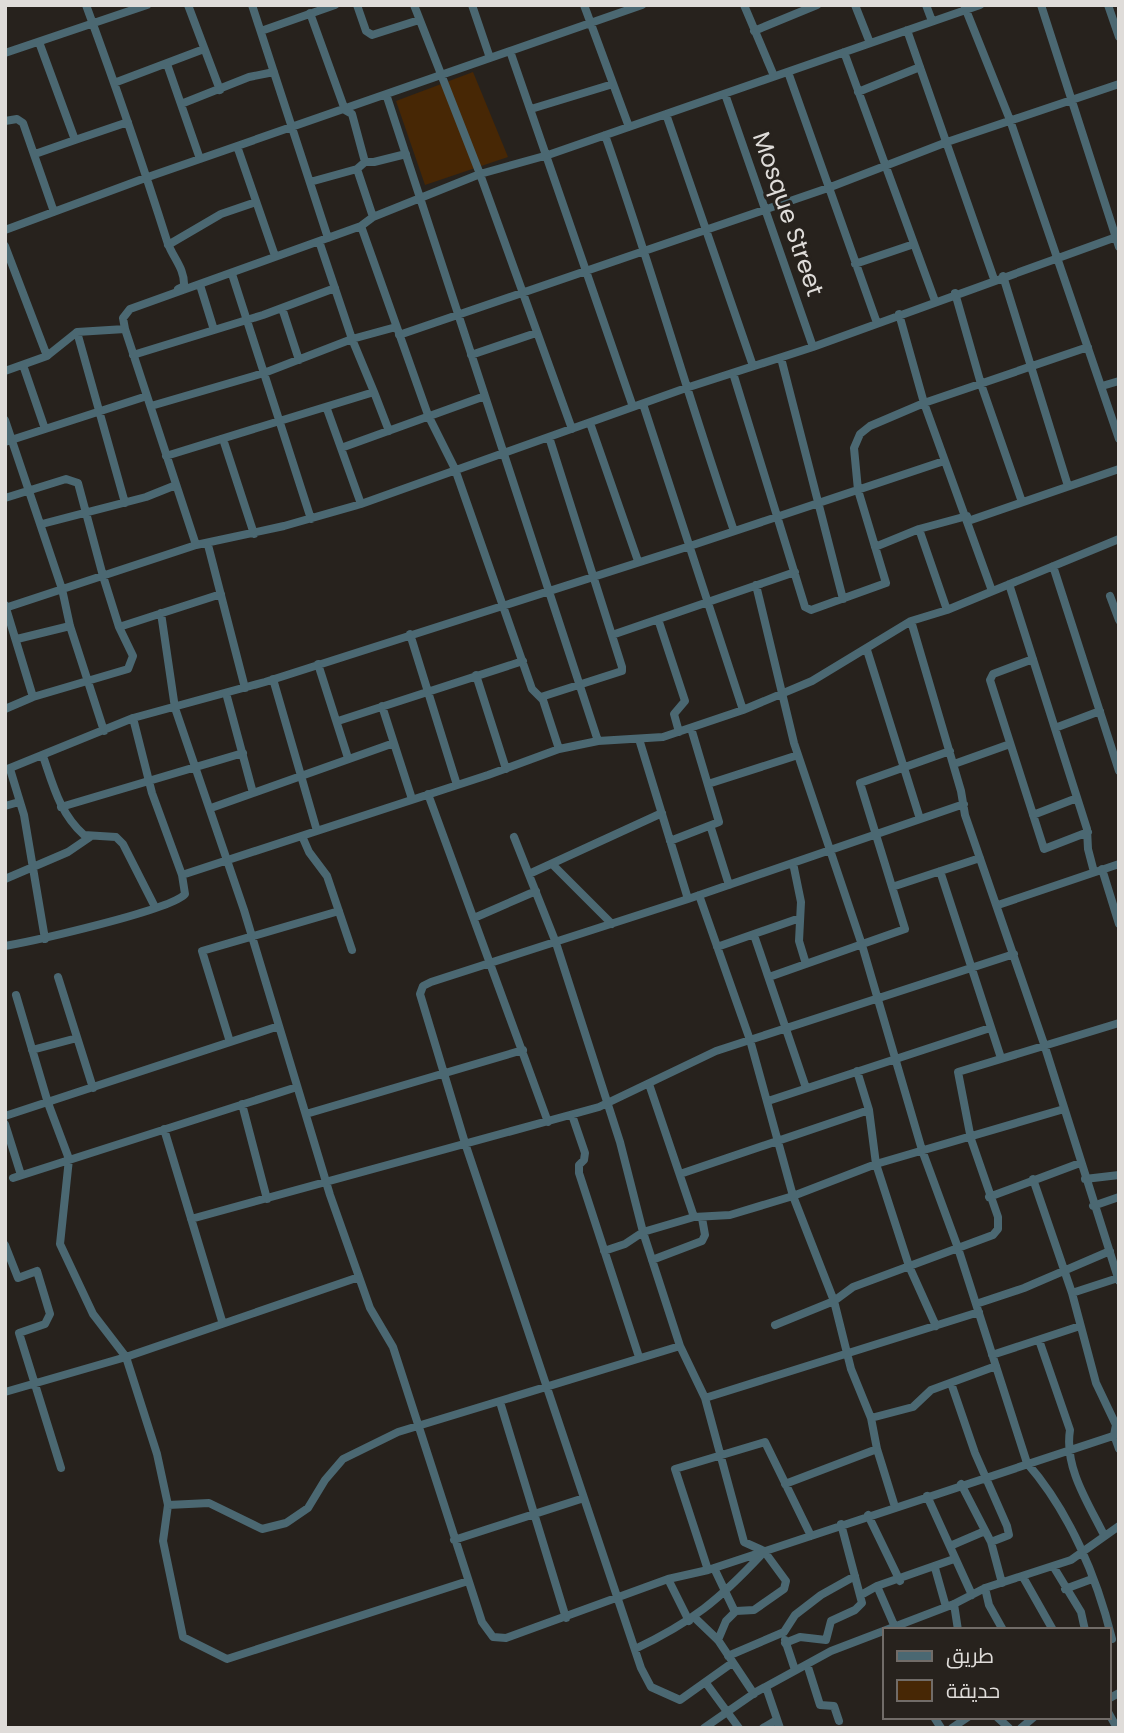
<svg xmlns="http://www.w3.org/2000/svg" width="1124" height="1733" viewBox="0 0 1124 1733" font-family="Poppins,Cairo,sans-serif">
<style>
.green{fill:#472705}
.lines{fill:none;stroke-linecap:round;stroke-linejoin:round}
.minor{stroke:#4b6872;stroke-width:8}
.labels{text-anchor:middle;stroke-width:6;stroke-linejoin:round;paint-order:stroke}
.street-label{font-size:24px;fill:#dfdcd9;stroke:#27221d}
</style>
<rect width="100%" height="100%" fill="#27221d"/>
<path class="green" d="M473 72 508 157 425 185 396 101Z"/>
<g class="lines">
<path class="minor" d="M86 5C115 84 142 162 167 241 172 257 185 268 184 286L178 289
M188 5 220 90
M252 5 328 238
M357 5 366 31 372 35 419 20
M414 5 480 174 572 429
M472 5 490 58
M584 5 629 127
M744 5 774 76
M855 5 870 43
M926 5 932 21
M964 5 1010 120 1119 439
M1041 5 1119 247
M1108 5 1119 37
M310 13 345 110 352 114 365 162
M907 30 994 279
M261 31 335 5
M754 31 817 5
M39 42 75 140 128 122
M510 51 633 407
M844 52 935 301
M5 53 147 5
M167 64 200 159
M788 72 877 323
M114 83 204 49
M858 92 920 67
M386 94 598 741
M725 94 813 347
M181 104 249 77 274 72
M531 109 613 84
M666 114 753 366
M5 121 17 119 23 123 54 212
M605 135C651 266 689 400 734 531
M237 146 275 256
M35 154 75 140
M357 169 373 217
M310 182 357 169 365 162H374L406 154
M361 226 428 415 455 469 532 689 543 700 559 749
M5 230 148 177 642 5
M168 245 221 214 256 202
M5 246 47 356
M855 264 914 244
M232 274 311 519
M1003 276 1068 486
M200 285 214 330
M955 293 981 384 1022 502
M282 308 299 360
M899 314 924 403 992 591
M77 332 125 503
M399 335 828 188 947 142 1119 84
M133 355 263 315 335 288
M471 355 536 333
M781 358 843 599
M23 365 45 429
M5 371 47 356 77 332 125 329
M733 373 805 607 811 610 886 583 858 490 854 448 860 434 870 426 924 403 1088 347
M1102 386 1119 381
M374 392 389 431
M643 404 743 710
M151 406 264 373 352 339 396 327
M327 409 361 504
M5 420 62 589 70 626 104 731
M590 423 638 561
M223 439 254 534
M5 442 147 396
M341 448 485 396
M166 456 374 392 352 339 319 241
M5 498 66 479 78 483 103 576 119 627 133 656 128 669 33 697 5 709
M968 521 1119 469
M42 524 146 497 176 485
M919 529 947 610
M196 545 125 329 123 318 130 309 361 226 373 217 480 174 548 155 980 5
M208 545 245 688
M875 547 919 529 967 516
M1053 566 1119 771
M1009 584 1087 829 1088 849 1094 872
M756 585 794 743 862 945 922 1150 958 1248 1027 1463C1069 1511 1097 1577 1112 1639
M1110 596 1119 620
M5 605 33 697
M5 608 196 545 284 526 361 504 686 388 813 347 1119 236
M161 613 175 708 244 910 330 1195 370 1308 393 1347 482 1622 493 1637 506 1638 668 1579 708 1570 1119 1434
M658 619 685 701 674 714 679 732
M911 621 961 791 965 815 1044 1044 1119 1281
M119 627 221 594
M410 634 457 785
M612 635 795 572
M17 639 70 626
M867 650 920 819
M1033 659 993 674 990 680 1044 849 1088 832
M318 664 348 758
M476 675 506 769
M273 679 317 831
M226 693 253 793
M541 697 622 671V667L549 437
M382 706 412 799
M338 721 523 661
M1055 728 1100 711
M639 739 688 899
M43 756C53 785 60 814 84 835L116 837 123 844 155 907
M954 764 1010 744
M10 769 24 815 45 939
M5 770 133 718 265 682 690 546 944 461
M708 784 798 755
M428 794 548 1122
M5 806 19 802
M61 807 243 753
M211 808 394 743
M1033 815 1077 798
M711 828 729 885
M302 836 309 852 327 876 352 950
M514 837 556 943 620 1142 643 1232 680 1346 705 1398 744 1542 764 1551 786 1581 784 1589 754 1610 736 1611 726 1621 718 1640
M670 841 719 822 691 728
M793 863 801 902 799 941 806 964
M553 865 612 924
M1102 869 1119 924
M940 871 1001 1058
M529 874 662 813
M182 875 488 775 559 749 598 741 663 737 743 710 812 681 911 621 947 610 1119 539
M5 879 68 852 90 837
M892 887 980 858
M699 895 750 1040 793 1196 834 1301 851 1369 871 1418 877 1449 895 1507
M998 905 1119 864
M474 918 536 891
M754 935 806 1088
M5 946C33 941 172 910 185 894L182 875 152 793 133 718
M717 947 800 918
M58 977 93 1088
M769 977 905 929 860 783 950 751
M16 995 48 1103 69 1159 60 1244 93 1314 126 1357 157 1454 168 1505 163 1541 183 1637 227 1659 468 1581
M230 1042 202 951 339 911
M32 1050 77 1038
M857 1071 869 1110 876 1164 909 1266 936 1326
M649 1084 694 1217
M768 1101 990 1028
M242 1104 267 1199
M306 1114 523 1050
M572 1115 585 1153 584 1160 579 1165V1173L639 1357
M5 1116 279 1026
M5 1124 21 1175
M164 1129 222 1321
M680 1174 869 1110
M13 1178 297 1087
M1033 1179 1072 1293 1096 1383 1116 1425 1114 1435 1119 1449
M1085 1179 1119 1175
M989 1197 1080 1163
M1093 1206 1119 1197
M191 1219 599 1107 716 1051 1014 954
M5 1245 18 1278 37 1271 50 1314 45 1324 19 1333 61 1468
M604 1251 625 1244 643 1232 694 1217 730 1215 793 1196 876 1164 1064 1109
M652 1260 702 1241 705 1235 702 1218
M1072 1293 1118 1278
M976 1304 1024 1288 1110 1251
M775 1325 834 1301 853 1287 993 1235 998 1229V1217L971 1139 958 1072 1119 1023
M1039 1340 1070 1430C1064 1467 1088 1503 1104 1535
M992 1355 1080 1326
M951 1383 975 1453 1007 1526 1009 1535 991 1542
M5 1392 126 1357 359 1277
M705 1398 979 1312
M500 1402 566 1618
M871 1418 913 1407 931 1390 996 1366
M785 1484 877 1449
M961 1484 991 1542 1002 1583
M927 1496 972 1595
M168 1505 209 1503 262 1529 286 1523 308 1508 325 1480 343 1459 398 1432 680 1346
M868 1515 900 1581
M454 1540 584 1498
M950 1546 985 1531
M1053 1566 1081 1612 1085 1630
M714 1568 735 1612
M935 1568 946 1607
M708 1570 675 1469 765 1442 811 1536
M1023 1577 1053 1630
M668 1579 689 1621
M877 1586 894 1625
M985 1588 989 1605 1003 1630
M1065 1589 1092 1579
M861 1595 877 1586 954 1559
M954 1604 958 1630
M695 1618 718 1640 754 1694
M785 1640 795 1670
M785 1643 800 1637 826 1640 831 1621 855 1610 862 1603 841 1524
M635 1649C692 1622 719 1600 762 1554
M728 1656 784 1632 795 1615 821 1595 855 1576
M732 1663 680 1700 651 1687 641 1668 465 1143 420 994 423 986 431 982 688 899 964 804
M807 1664 820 1705 834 1706 839 1721
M706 1683 739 1728
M766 1687 780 1728
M1108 1699 1119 1693
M1108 1712 1117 1728
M934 1717 941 1728
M997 1717 1009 1728
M704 1728 756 1692 831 1651 954 1604 985 1588 1071 1560 1119 1526
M763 1728 775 1721
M952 1728 968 1717
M1021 1728 1034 1717"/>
</g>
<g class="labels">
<g class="street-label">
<text transform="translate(788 214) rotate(71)" y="8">Mosque Street</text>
</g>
</g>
<rect width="1124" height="1733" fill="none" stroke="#dfdcd9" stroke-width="14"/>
<rect x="883" y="1628" width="228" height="91" fill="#27221d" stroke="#716c68" stroke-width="2"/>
<rect x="897" y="1651" width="35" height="10" fill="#4b6872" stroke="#716c68" stroke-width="2"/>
<text x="946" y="1663" font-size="21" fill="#dfdcd9">طريق</text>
<rect x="897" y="1680" width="35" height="21" fill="#472705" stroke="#716c68" stroke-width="2"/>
<text x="946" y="1698" font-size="21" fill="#dfdcd9">حديقة</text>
</svg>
